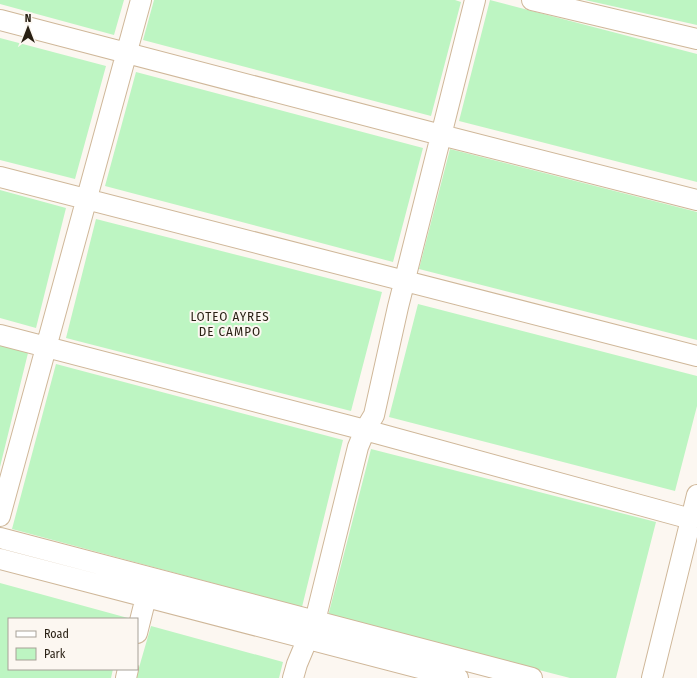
<svg xmlns="http://www.w3.org/2000/svg" width="697" height="678" viewBox="0 0 697 678" font-family="'Fira Sans Condensed',sans-serif">
<style>
.green{fill:#bdf5c2}
.lines{fill:none;stroke-linecap:round;stroke-linejoin:round}
.minor-casing{stroke:#cfb799;stroke-width:22}
.minor{stroke:#fff;stroke-width:20}
.labels{text-anchor:middle;stroke-width:4;stroke-linejoin:round;paint-order:stroke}
.neighbourhood-label{font-size:13px;letter-spacing:1px;fill:#281f13;stroke:#fcf7f1}
</style>
<rect width="100%" height="100%" fill="#fcf7f1"/>
<path class="green" d="M0 0H124L114 35 0 4Z
M154 0H455L461 2 431 116 143 40Z
M490 0 697 54V182L459 121Z
M585 0H697V25Z
M0 38 106 66 75 179 0 160Z
M136 72 423 148 393 262 105 186Z
M450 149 697 212V340L419 269Z
M0 190 66 208 36 328 0 318Z
M96 219 382 292 351 411 66 338Z
M418 304 697 376V406L675 491 389 417Z
M0 345 28 353 0 467Z
M56 364 343 440 302 607 12 529Z
M371 449 656 522 616 678H570L328 616Z
M0 583 128 618 127 619H9V669H113L111 678H0Z
M151 626 283 662 279 678H136Z"/>
<g class="lines">
<defs>
<path id="minor" d="M532 0 697 39
M0 20 441 135 697 200
M0 177 697 356
M0 335 365 430 691 519
M0 516 141 0
M0 538 532 678
M0 559 458 678
M137 633 146 597
M126 678 128 669
M293 678 297 664 315 621 358 447 365 430 374 415 398 307 475 0
M652 678 697 495"/>
</defs>
<use href="#minor" class="minor-casing"/>
<use href="#minor" class="minor"/>
</g>
<g class="labels">
<g class="neighbourhood-label">
<text x="230" y="321">LOTEO AYRES<tspan x="230" dy="15">DE CAMPO</tspan></text>
</g>
</g>
<rect x="8" y="618" width="130" height="52" fill="#fcf7f1" stroke="#a7a198"/>
<rect x="16" y="631" width="20" height="6" fill="#ffffff" stroke="#a7a198"/>
<text x="44" y="638" font-size="12" fill="#281f13">Road</text>
<rect x="16" y="648" width="20" height="12" fill="#bdf5c2" stroke="#a7a198"/>
<text x="44" y="658" font-size="12" fill="#281f13">Park</text>
<g transform="translate(28 28)" stroke="#fcf7f1" stroke-width="3" paint-order="stroke">
<path d="M0-3L7 15L0 10L-7 15Z" fill="#281f13"/>
<text y="-6" font-size="11" font-weight="bold" text-anchor="middle" fill="#281f13">N</text>
</g>
</svg>
